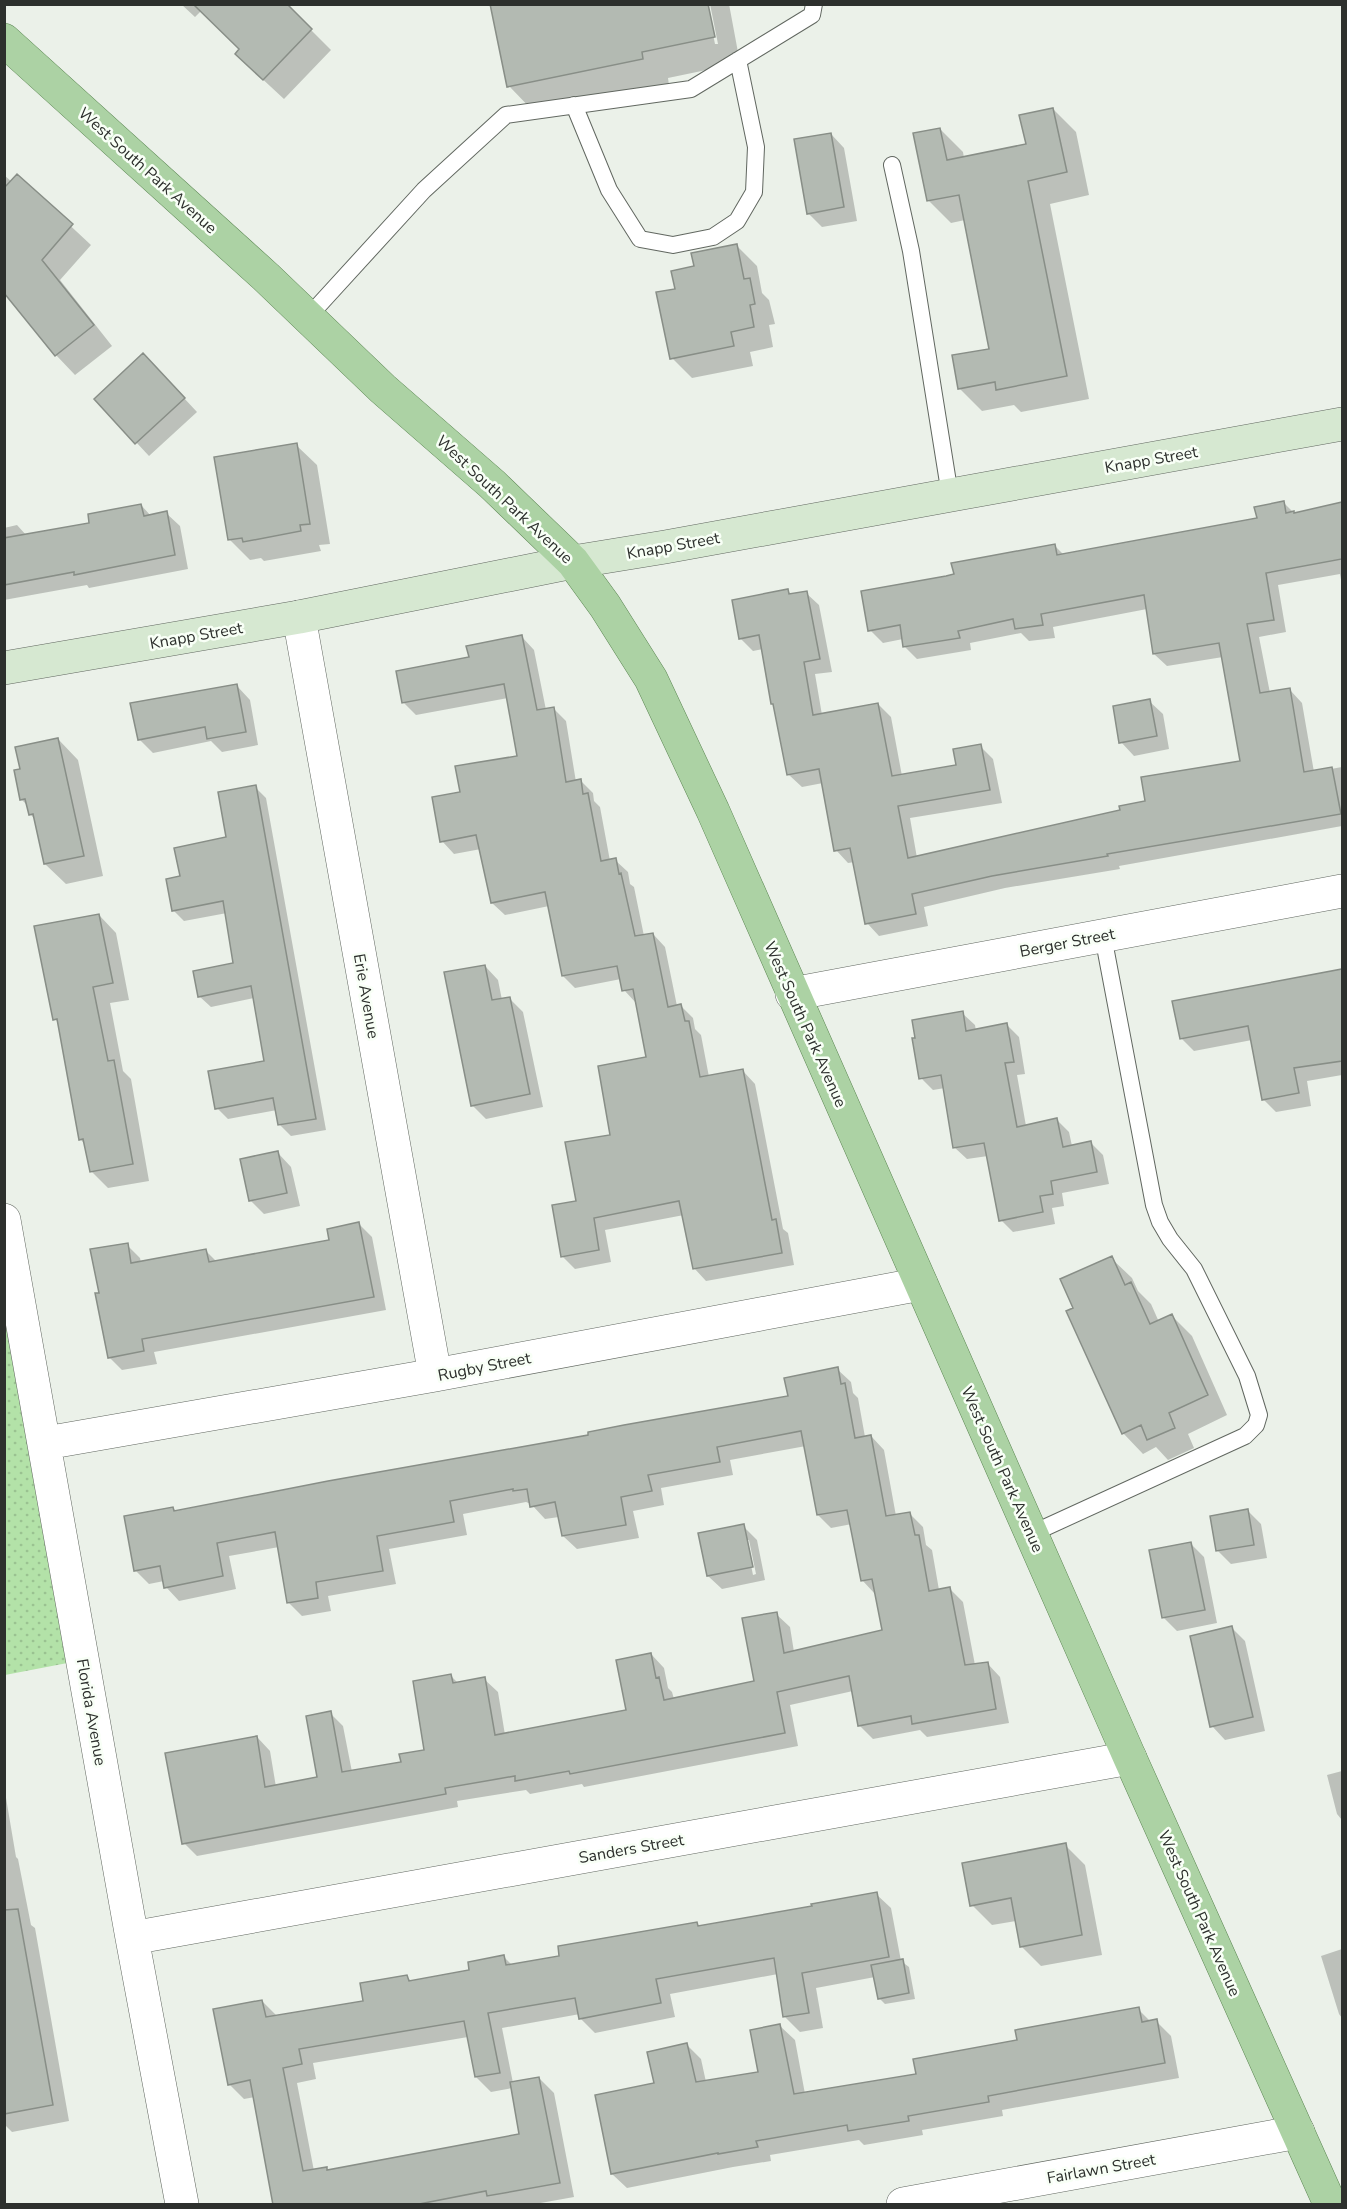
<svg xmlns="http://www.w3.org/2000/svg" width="1347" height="2209" viewBox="0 0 1347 2209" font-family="'Nunito Sans',sans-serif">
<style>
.park{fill:url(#park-dots)}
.shadow{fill:#0003;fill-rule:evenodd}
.building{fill:#b3bab2;stroke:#888e87;stroke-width:1.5}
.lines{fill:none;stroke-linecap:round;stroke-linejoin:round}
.lane-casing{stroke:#616760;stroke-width:18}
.street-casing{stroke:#616760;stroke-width:34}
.secondary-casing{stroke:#616760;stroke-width:34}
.primary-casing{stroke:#5c8653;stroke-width:34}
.lane{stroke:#fff;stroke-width:16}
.street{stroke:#fff;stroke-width:33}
.secondary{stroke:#d6e8d1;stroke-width:33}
.primary{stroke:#acd2a4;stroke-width:33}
.labels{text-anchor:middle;stroke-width:5;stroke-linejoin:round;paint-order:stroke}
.street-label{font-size:16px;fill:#2d302d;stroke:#f8fff6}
</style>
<defs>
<pattern id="park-dots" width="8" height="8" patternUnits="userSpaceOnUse" patternTransform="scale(1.5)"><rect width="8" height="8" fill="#b3e2a8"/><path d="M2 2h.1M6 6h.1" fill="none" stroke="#9ac291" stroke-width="1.8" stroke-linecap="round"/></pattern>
</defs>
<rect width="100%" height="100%" fill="#ebf1e9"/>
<path class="park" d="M4 1227 83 1660 5 1675H4Z"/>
<path class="shadow" d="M181 4H285L331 50 284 99 257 74 241 49 201 11 195 17Z
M707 4 715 44H718L710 4H729L740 63 668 78 669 85 535 113 509 86Z
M1053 109 1076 132 1089 195 1050 204 1089 399 1021 412 1014 405 982 411 959 388 990 350 965 220 951 223 928 200 940 129 963 152 964 158 1027 145Z
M831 134 844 148 857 221 822 227 808 213Z
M4 175 12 182 17 176 91 245 60 280 112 346 75 375 56 355 4 287Z
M737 246 757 266 762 293 769 300 775 324 769 325 773 347 750 352 753 366 692 378 672 358 695 268Z
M156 368 197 412 149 456 96 399Z
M296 445 317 465 330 544 319 545 321 551 264 561 261 558 250 560 230 540 216 458Z
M1284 503 1295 514 1342 504V585L1340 574 1278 585 1286 632 1259 637 1270 693 1290 690 1302 703 1314 772 1342 767V826L1119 866 1120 869 1005 888 924 907 928 926 879 936 867 923 855 862 848 863 836 850 823 783 802 787 789 775 776 707 773 704 763 649 753 651 740 638 787 590 792 595 806 593 819 605 832 672 815 674 822 715 878 704 891 717 902 776 958 766 980 746 993 759 1002 803 910 818 917 858 1121 812 1242 762 1223 657 1167 666 1154 654 1147 609 1053 627 1055 638 1029 641 1021 633 970 643 971 650 917 659 904 646 903 639 883 643 870 630 947 578 1055 546 1064 555 1258 519Z
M141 505 151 516 166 513 180 526 188 569 89 588 87 585 4 600V528L17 525 27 536 91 525Z
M522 637 534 650 546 710 554 709 566 721 576 782 581 781 593 793 594 801 600 807 610 861 615 860 628 872 630 884 634 887 644 936 653 934 665 947 677 1006H681L693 1018 695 1029 701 1035 709 1077 743 1071 755 1084 783 1229 788 1233 794 1265 706 1281 694 1268 684 1215 605 1230 611 1262 575 1269 562 1256 577 1203 648 1059 636 1003 624 990 621 979 575 988 563 976 549 906 505 915 492 903 481 849 454 854 442 841 461 793 518 757 508 698 416 715 404 703 470 658Z
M237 686 250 700 258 745 222 752 211 741 153 753 140 740Z
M1149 701 1163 714 1169 749 1134 756 1121 742Z
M58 739 78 760 103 876 66 884 45 864 36 820 30 814 28 806 22 800 21 770Z
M255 787 266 798 326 1130 291 1136 280 1125 277 1110 228 1119 217 1108 266 1062 254 998 211 1007 199 996 235 964 227 913 184 921 173 910 182 877 228 838Z
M99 915 116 933 129 1000 110 1003 123 1071 131 1079 149 1181 108 1188 91 1171 86 1145 80 1139 60 1024 55 1019Z
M485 966 498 980 502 1000 510 999 523 1012 543 1107 486 1119 472 1105Z
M1342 972V1075L1307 1081 1311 1106 1276 1112 1263 1099 1252 1040 1194 1051 1181 1038 1174 1002Z
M962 1013 975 1025 976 1031 1007 1025 1019 1037 1025 1074 1017 1075 1026 1126 1057 1120 1069 1132 1072 1146 1091 1143 1103 1155 1109 1184 1062 1193 1064 1206 1052 1208 1055 1224 1013 1232 1001 1220 988 1156 967 1159 954 1147 945 1088 933 1090 921 1078Z
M278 1153 291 1167 300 1206 264 1214 250 1200Z
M359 1224 372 1237 386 1310 154 1352 157 1364 122 1370 109 1357 127 1245 140 1258 141 1263 206 1251 217 1262 331 1241Z
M1111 1258 1132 1278 1138 1291 1151 1304 1159 1322 1172 1316 1192 1336 1227 1415 1188 1434 1194 1448 1168 1460 1156 1447 1143 1454 1123 1433 1075 1309Z
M837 1369 851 1382 853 1393 858 1398 865 1437 871 1436 884 1450 896 1516 910 1514 923 1527 926 1545 932 1550 939 1590 949 1588 963 1602 975 1665 987 1663 1000 1677 1009 1723 927 1737 920 1730 873 1739 859 1725 853 1691 790 1705 798 1746 584 1787 582 1784 530 1794 526 1790 457 1801 458 1807 197 1856 184 1843 257 1737 270 1751 276 1787 319 1778 330 1713 343 1726 352 1772 403 1763 426 1751 451 1676 458 1683 484 1679 498 1692 505 1735 628 1711 651 1654 664 1668 668 1688 672 1692 674 1699 755 1682 776 1614 790 1627 794 1652 884 1631 875 1594 862 1580 852 1524 831 1528 818 1515 806 1446 730 1460 733 1475 661 1488 664 1505 633 1511 639 1538 577 1549 563 1536 559 1517 545 1519 531 1504 526 1502 463 1514 467 1535 389 1549 396 1584 328 1596 331 1611 302 1616 288 1602 279 1547 229 1556 236 1589 179 1601 166 1587 164 1581 149 1584 136 1571 173 1508 177 1512 790 1397Z
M1248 1511 1261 1524 1267 1558 1231 1564 1217 1550Z
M743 1526 757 1540 765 1580 722 1589 708 1576ZM746 1540H749L756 1574 753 1575Z
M1191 1544 1204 1557 1217 1623 1177 1631 1163 1617Z
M1232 1628 1245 1641 1265 1731 1225 1740 1212 1726Z
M1342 1771V1820L1337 1814 1327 1775Z
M4 1786 16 1857 18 1859 31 1925 35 1928 69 2121 12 2132 4 2124Z
M1065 1845 1085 1865 1102 1955 1041 1966 1021 1946 1016 1921 992 1925 972 1905Z
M876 1894 891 1908 901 1961 909 1967 915 1999 885 2004 879 1998 875 1977 816 1988 823 2028 800 2032 785 2017 778 1974 670 1994 675 2017 595 2033 580 2018V2014L502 2028 513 2083 539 2078 554 2093 574 2197 535 2204H275L255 2097 244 2099 229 2084 262 2001 277 2016 365 2002 407 1977 412 1982 471 1971 504 1957 513 1966 561 1957 697 1924 700 1927 813 1907ZM468 2037 476 2077 491 2092 512 2088 521 2136 329 2171 326 2168 314 2171 297 2083 316 2079 313 2063Z
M1342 1949V2018L1339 2014 1321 1956Z
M1138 2009 1151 2022 1156 2021 1171 2036 1179 2078 1002 2110 1003 2116 922 2130 923 2135 864 2145 859 2140 770 2155 771 2161 733 2167 627 2188 612 2174 656 2085 687 2045 701 2059 706 2082 759 2073 780 2026 795 2040 805 2094 918 2075 1019 2041Z"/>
<path class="building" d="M193 4H287L312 29 263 80 235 54 239 49Z
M490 4H708L715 37 642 52 643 59 507 87Z
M1053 108 1067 172 1028 181 1067 376 996 390 995 382 958 389 952 355 989 349 959 195 927 201 913 133 940 128 947 160 1026 144 1019 115Z
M831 133 844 207 807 214 794 139Z
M17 174 73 224 42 260 94 325 55 356 4 293V188Z
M737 244 744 279 750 278 755 304 750 305 754 327 731 332 734 346 670 359 656 292 675 289 671 271 694 266 691 253Z
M143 353 185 398 135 444 94 399Z
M297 443 310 524 300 525 301 531 243 542 242 538 228 540 214 457Z
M1284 501 1286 513 1294 511V513L1342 502V559L1266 573 1274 620 1247 624 1260 693 1290 688 1304 772 1332 767 1341 814 1107 854 1108 856 992 876 912 894 916 914 865 924 850 848 834 851 819 769 787 775 773 704H771L759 635 739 639 732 600 788 589 789 594 807 591 820 659 804 662 813 715 878 703 892 776 956 765 953 749 981 744 990 790 898 806 908 858 1120 810 1119 806 1145 801 1141 777 1240 761 1219 643 1153 654 1144 595 1041 614 1043 625 1015 629 1013 619 958 631 960 638 903 647 900 625 868 631 861 591 946 576 954 574 951 563 979 558 1055 544 1057 555 1257 518 1254 507Z
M141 504 144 516 167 511 175 555 74 575V572L4 585V538L89 523 88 514Z
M522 635 537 710 554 707 566 782 581 779 583 794 588 793 601 861 616 858 619 874 621 873 635 936 653 933 668 1007 681 1004 685 1021H689L700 1077 743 1069 772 1220 776 1219 782 1253 693 1269 679 1201 594 1218 599 1250 561 1257 552 1205 576 1201 565 1142 610 1135 598 1066 646 1057 633 989 622 991 617 966 562 976 545 892 491 903 476 835 440 842 432 797 460 792 455 766 517 756 504 684 402 703 396 671 469 657 466 646Z
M237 684 246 732 207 739 205 727 138 740 130 703Z
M1150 699 1157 736 1119 743 1113 706Z
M58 738 84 856 44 864 33 814 29 815 25 799 20 800 14 770 20 769 15 747Z
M256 785 316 1119 278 1125 273 1098 215 1109 208 1071 264 1061 251 986 198 997 193 971 233 963 223 901 172 911 166 879 180 876 174 848 226 837 218 792Z
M99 914 113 983 93 987 108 1061 114 1060 133 1164 90 1172 83 1139 79 1140 57 1019 53 1020 34 926Z
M485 965 492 1000 510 997 530 1094 471 1106 444 972Z
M1342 969V1061L1294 1068 1299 1093 1262 1100 1248 1026 1180 1039 1172 1001Z
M963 1011 966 1031 1007 1023 1014 1062 1005 1063 1017 1127 1057 1118 1063 1147 1091 1141 1097 1172 1051 1181 1053 1194 1040 1196 1043 1212 999 1221 984 1143 953 1148 941 1075 919 1079 912 1038H915L912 1020Z
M278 1151 287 1193 249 1201 240 1159Z
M359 1222 374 1297 142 1339 144 1351 108 1358 95 1293H99L90 1249 128 1243 131 1263 206 1249 209 1262 329 1240 327 1229Z
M1112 1256 1125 1285 1131 1282 1150 1324 1172 1314 1208 1395 1169 1413 1175 1428 1147 1440 1141 1425 1122 1434 1066 1311 1073 1308 1060 1279Z
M838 1367 841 1384 845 1383 855 1438 871 1435 886 1516 910 1512 915 1535H919L929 1591 950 1587 965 1665 988 1662 996 1709 912 1724 911 1716 858 1726 849 1676 777 1692 785 1733 570 1774 569 1771 515 1781V1776L445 1788 446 1794 182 1844 165 1753 257 1736 265 1787 317 1777 306 1716 331 1711 342 1772 401 1762 399 1754 424 1750 413 1681 451 1674 453 1683 485 1677 495 1735 626 1710 616 1660 651 1653 656 1678 659 1677 664 1700 754 1681 742 1618 777 1612 784 1653 882 1630 872 1579 861 1581 847 1510 817 1515 801 1431 717 1447 720 1462 648 1475 652 1491 621 1497 626 1525 562 1536 555 1502 530 1507 527 1489 513 1491V1489L450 1501 454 1522 377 1536 383 1571 316 1582 318 1598 287 1603 275 1532 217 1543 223 1576 164 1588 160 1566 134 1571 124 1516 173 1507 174 1511 328 1481 588 1435V1432L624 1425 788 1396 784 1378Z
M1248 1509 1254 1545 1216 1551 1210 1516Z
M744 1524 753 1567 707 1576 698 1533Z
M1191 1542 1205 1610 1162 1618 1149 1550Z
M1232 1626 1253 1717 1210 1727 1190 1636Z
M1066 1843 1082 1935 1020 1947 1011 1898 970 1906 962 1863Z
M877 1892 889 1957 802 1973 809 2013 783 2017 774 1958 656 1979 661 2003 579 2019 575 1998 488 2013 500 2073 475 2077 464 2021 299 2049 302 2064 283 2068 303 2171 327 2167V2170L519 2134 510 2082 539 2077 560 2183 487 2196 486 2191 414 2205H273L250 2080 228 2085 213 2009 262 2000 266 2017 363 2001 360 1983 407 1975 409 1981 469 1970 468 1962 504 1955 506 1965 559 1956 558 1946 697 1922 698 1926 812 1906 811 1904Z
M18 1909 53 2105 4 2114V1910Z
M903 1959 909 1993 878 1999 871 1965Z
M1139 2007 1142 2022 1157 2019 1165 2063 988 2096 989 2102 908 2116 909 2121 848 2131 847 2125 756 2141 758 2147 718 2154V2153L611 2174 595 2095 654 2083 647 2052 687 2043 696 2082 758 2072 750 2030 780 2024 794 2094 916 2074 913 2059 1017 2040 1015 2030Z"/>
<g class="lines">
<defs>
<path id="lane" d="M574 105 609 190 640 239 673 245 713 237 737 221 754 192 756 147 738 60
M892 165 911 251 950 495
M308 317 424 190 506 115 691 89 812 15 814 4
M1031 1534 1245 1436 1256 1425 1259 1415 1247 1376 1194 1269 1170 1239 1160 1222 1154 1205 1103 936"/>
<path id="street" d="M299 617 435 1375
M792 994 1342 891
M4 1220 132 1938 182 2204
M46 1443 435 1375 921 1284
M132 1938 1130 1758
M903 2204 1298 2132"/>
<path id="secondary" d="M4 668 299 617 573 562 665 547 1342 424"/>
<path id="primary" d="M4 40 266 277 383 389 492 484 573 562 605 606 651 679 713 811 1130 1758 1330 2204"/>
</defs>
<use href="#lane" class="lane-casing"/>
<use href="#street" class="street-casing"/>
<use href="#secondary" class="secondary-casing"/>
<use href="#primary" class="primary-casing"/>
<use href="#lane" class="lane"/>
<use href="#street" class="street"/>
<use href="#secondary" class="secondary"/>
<use href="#primary" class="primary"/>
</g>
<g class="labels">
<g class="street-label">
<text transform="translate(148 170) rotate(42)" y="6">West South Park Avenue</text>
<text transform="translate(1151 459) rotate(-10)" y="6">Knapp Street</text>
<text transform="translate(505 499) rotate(43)" y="6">West South Park Avenue</text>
<text transform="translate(673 545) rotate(-10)" y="6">Knapp Street</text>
<text transform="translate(196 635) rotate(-10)" y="6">Knapp Street</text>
<text transform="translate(1067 942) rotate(-11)" y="6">Berger Street</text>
<text transform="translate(367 996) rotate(80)" y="6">Erie Avenue</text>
<text transform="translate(806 1024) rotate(66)" y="6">West South Park Avenue</text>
<text transform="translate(484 1366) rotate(-11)" y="6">Rugby Street</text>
<text transform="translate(1003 1469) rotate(66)" y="6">West South Park Avenue</text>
<text transform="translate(92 1712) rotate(80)" y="6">Florida Avenue</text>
<text transform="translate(631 1848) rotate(-10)" y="6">Sanders Street</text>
<text transform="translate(1200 1913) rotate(66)" y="6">West South Park Avenue</text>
<text transform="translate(1101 2168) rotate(-10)" y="6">Fairlawn Street</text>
</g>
</g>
<rect width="1347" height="2209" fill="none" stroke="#2d302d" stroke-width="12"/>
</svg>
